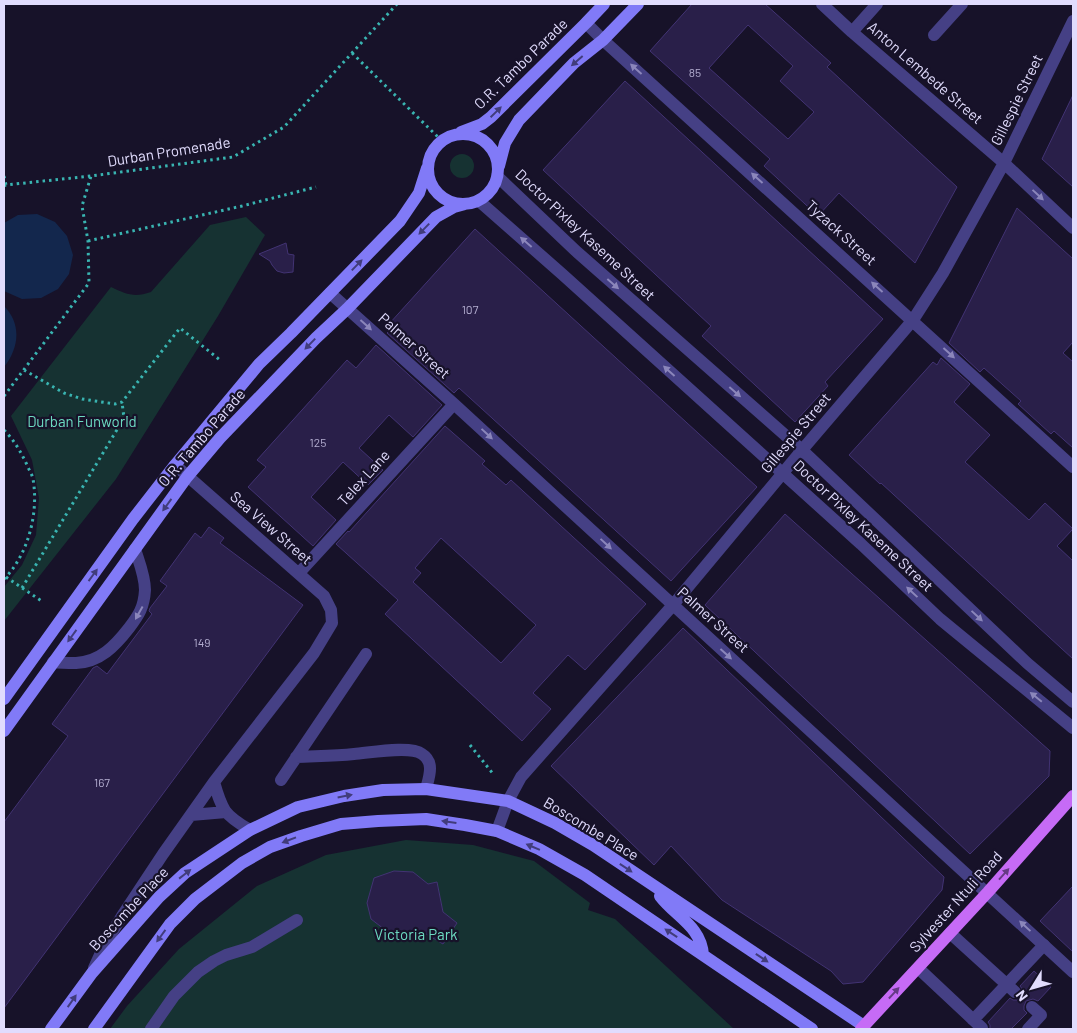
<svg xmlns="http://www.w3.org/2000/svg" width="1077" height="1033" viewBox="0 0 1077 1033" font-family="Barlow,sans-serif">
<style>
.green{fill:#163232}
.water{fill:#13274d}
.building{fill:#291f49;stroke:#423373;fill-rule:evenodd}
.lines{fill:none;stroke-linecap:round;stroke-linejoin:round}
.path{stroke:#39b4b1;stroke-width:3;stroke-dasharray:2.5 4;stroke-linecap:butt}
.lane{stroke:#454085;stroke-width:12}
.street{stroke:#454085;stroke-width:12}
.secondary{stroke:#817af7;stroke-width:12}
.primary{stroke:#c66bf6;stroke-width:12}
.oneway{fill:#413c7b}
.oneway2{fill:#8b86bb}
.oneway3{fill:#663a85}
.labels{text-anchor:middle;stroke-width:4.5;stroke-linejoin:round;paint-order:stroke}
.number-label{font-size:12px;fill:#b3add0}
.street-label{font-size:15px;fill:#e1dcfd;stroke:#171229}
.park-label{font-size:15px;fill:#6cdac1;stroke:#171229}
</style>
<rect width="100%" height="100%" fill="#171229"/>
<path class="green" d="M450 166a12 12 0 1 1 24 0a12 12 0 1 1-24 0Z
M246 217 265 235 218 316 116 479 4 621V587L22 565 36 535 39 498 32 460 11 416 111 287C126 294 134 298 151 292L210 225Z
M406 840 473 845 534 861 590 903 588 910 615 919 734 1029H110L127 1006 179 949 257 886 326 855Z"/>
<path class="water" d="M37 214 55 222 67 236 73 255 69 274 58 289 41 298 22 299 4 291V223L18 215Z
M4 306C22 324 19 348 4 367Z"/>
<path class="building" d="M692 4H765L831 63 827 67 957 187 915 263 839 193 818 216 764 166 770 159 650 51ZM748 25 793 66 780 81 814 112 788 139 709 68Z
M625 81 883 319 825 382 828 386 795 422 702 336 711 326 543 170Z
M1073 95V187L1042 159Z
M1017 208 1073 259V342L1063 353 1073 362V448L1054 431 1051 434 1018 404 1021 401 984 368 980 372 949 343Z
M475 229 757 487 671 581 459 388 454 393 387 333 392 328 389 324Z
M286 243 288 254 294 255 293 272 284 273 277 271 272 265 270 261 259 254Z
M376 345 442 405 413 437 389 415 359 448 383 470 368 485 343 462 311 497 336 520 313 546 248 487 266 467 257 460 347 360 356 368Z
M941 358 970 384 954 402 990 435 965 462 1029 520 1045 503 1073 529 1057 546 1073 561V659L881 483 880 484 849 455 933 362 937 365Z
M445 426 485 461 482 464 506 485 511 480 646 604 585 670 568 655 533 693 551 709 522 741 385 614 398 600 336 544 348 531 349 532ZM441 538 536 625 501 663 413 582 421 573 415 568Z
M785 514 1050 751 1049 776 970 854 705 605Z
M209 527 224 538 220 543 303 605 4 1008V822L68 736 52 724 93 668 97 666 107 674 152 614 149 611 150 608 167 586 160 581 195 533 201 538Z
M683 628 944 877 942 890 863 982 843 984 831 971 722 900 671 846 654 865 551 766Z
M394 871 413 872 428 884 437 882 443 912 457 923 443 944 421 931 393 936 371 919 367 903 374 878Z
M1073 886V952L1040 921Z
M1034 971 1051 987 1038 1001 1033 999 1026 1001 1024 1006V1010L1027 1013 1011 1029H990V1025L988 1022 1010 998 1013 1000H1017L1021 997 1023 990 1020 986Z"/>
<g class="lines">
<path class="path" d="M352 53 441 140
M4 176 6 185
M4 186 6 185 91 176 233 157 284 127 397 4
M88 241 242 206 316 187
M24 370 64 393 82 399 115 404 122 402 180 328 220 360
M4 396 89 283 88 241 82 206 91 176
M4 430C14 440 21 452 27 465 29 470 32 474 33 479 39 513 28 555 4 579
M6 577 43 602
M22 588 124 418 122 402
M470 745 494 775"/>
<path class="lane" d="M934 35 962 4
M53 662C61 663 69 663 76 663 100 662 115 646 129 628 139 615 144 607 145 590 145 576 139 562 135 549
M296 757C315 756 334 756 354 754 369 753 410 745 422 754 435 762 429 777 426 789
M281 780 366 654
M950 933 1015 992
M918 968 982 1028
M973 1020 1044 945
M151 1029 174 996 198 972 214 961 226 955 252 947 297 920
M1028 1029 1041 1015 1032 1007"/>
<path class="street" d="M822 4 852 32 1004 163 1073 228
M586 23 603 40 1073 467
M852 32 877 4
M497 176 577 252 802 450 1027 663 1073 702
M479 201 562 274 861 544 940 619 1073 728
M330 293 454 404 1073 972
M299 573 454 404
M214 782C222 810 224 815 250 830
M191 815 226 812
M497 831 508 801 521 777 673 605 802 450 913 320 943 273 1004 163 1073 21
M94 968 105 944 122 916 163 854 214 782 314 653 332 623 331 610 324 596 175 465"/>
<path class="secondary" d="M461 132 482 124 491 117 586 23 604 4
M428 169a35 35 0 1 1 70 0a35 35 0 1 1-70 0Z
M499 166 505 143 519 120 574 63 603 40 638 4
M4 699 133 519 175 465 259 364 291 333 400 221 419 193 427 168
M4 731 187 477 220 438 316 338 347 309 436 217 454 207 465 204
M660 896C676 917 701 926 703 955
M51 1029 92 973 159 897 185 873 250 830 298 807 344 796 383 790 426 789 508 801 555 823 593 845 864 1026
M94 1029 170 924 195 899 242 863 270 847 301 836 341 824 378 821 426 819 465 825 497 831 539 849 585 875 812 1029"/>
<path class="primary" d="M861 1029 988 892 1073 796"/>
</g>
<defs><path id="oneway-solid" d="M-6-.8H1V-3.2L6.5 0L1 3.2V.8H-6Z" transform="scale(1.25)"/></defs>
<g class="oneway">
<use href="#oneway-solid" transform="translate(577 61) rotate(139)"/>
<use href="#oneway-solid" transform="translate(496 112) rotate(-44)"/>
<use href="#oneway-solid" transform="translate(424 229) rotate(134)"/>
<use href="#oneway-solid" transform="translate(357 265) rotate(-46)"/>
<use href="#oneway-solid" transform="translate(310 344) rotate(134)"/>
<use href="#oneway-solid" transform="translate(167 505) rotate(126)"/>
<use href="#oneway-solid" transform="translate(93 575) rotate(-54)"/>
<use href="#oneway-solid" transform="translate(72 636) rotate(126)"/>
<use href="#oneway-solid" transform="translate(345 796) rotate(-11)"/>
<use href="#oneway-solid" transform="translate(449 822) rotate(-172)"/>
<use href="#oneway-solid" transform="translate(289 840) rotate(159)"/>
<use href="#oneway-solid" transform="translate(533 847) rotate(-157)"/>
<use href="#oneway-solid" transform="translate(626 868) rotate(34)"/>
<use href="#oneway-solid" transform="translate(185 874) rotate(-38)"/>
<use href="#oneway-solid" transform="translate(671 933) rotate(-146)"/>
<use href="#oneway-solid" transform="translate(161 936) rotate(126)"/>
<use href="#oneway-solid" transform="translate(762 958) rotate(34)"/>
<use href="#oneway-solid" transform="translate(72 1001) rotate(-55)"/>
</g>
<g class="oneway2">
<use href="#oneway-solid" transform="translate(636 69) rotate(-138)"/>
<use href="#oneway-solid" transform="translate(757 178) rotate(-138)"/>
<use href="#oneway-solid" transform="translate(1038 195) rotate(43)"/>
<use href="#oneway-solid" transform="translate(526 242) rotate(-139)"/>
<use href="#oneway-solid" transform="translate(613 284) rotate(41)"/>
<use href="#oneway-solid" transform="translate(877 287) rotate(-138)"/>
<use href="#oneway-solid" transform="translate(366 325) rotate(42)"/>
<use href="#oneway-solid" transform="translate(949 353) rotate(42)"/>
<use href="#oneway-solid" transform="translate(669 371) rotate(-138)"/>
<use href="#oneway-solid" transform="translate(735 392) rotate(41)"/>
<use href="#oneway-solid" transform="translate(487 434) rotate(43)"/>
<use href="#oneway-solid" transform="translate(606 544) rotate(43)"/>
<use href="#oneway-solid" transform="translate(912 592) rotate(-137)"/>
<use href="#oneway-solid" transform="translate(139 613) rotate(119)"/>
<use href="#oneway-solid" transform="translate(977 616) rotate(43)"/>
<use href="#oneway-solid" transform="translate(726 654) rotate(42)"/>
<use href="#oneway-solid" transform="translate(1036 697) rotate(-141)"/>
<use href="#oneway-solid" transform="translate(1025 926) rotate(-137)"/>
</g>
<g class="oneway3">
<use href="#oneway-solid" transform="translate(1004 874) rotate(-48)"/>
<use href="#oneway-solid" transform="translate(894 993) rotate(-47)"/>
</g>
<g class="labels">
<g class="number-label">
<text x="695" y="77">85</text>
<text x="470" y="314">107</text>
<text x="318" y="447">125</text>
<text x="202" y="647">149</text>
<text x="102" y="787">167</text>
</g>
<g class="street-label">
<text transform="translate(521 64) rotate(-44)" y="5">O.R. Tambo Parade</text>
<text transform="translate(925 73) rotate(41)" y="5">Anton Lembede Street</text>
<text transform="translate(1017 100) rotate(-64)" y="5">Gillespie Street</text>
<text transform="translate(169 152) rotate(-9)" y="5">Durban Promenade</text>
<text transform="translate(841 233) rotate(42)" y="5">Tyzack Street</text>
<text transform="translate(585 235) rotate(43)" y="5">Doctor Pixley Kaseme Street</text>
<text transform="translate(414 346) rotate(42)" y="5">Palmer Street</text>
<text transform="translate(796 433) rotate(-50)" y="5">Gillespie Street</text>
<text transform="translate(202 438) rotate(-49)" y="5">O.R. Tambo Parade</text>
<text transform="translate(364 478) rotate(-48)" y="5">Telex Lane</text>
<text transform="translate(863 526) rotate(43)" y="5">Doctor Pixley Kaseme Street</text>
<text transform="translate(271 528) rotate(41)" y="5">Sea View Street</text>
<text transform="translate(713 620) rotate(42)" y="5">Palmer Street</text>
<text transform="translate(591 829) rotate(31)" y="5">Boscombe Place</text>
<text transform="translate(956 902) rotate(-48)" y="5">Sylvester Ntuli Road</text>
<text transform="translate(129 909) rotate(-47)" y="5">Boscombe Place</text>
</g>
<g class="park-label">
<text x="82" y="427">Durban Funworld</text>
<text x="416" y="940">Victoria Park</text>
</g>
</g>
<rect width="1077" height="1033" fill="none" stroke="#e1dcfd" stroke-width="10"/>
<g transform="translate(1032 988) rotate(233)" stroke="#171229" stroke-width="4" paint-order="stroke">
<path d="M0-4L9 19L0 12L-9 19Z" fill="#e1dcfd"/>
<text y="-8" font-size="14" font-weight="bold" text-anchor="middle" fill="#e1dcfd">N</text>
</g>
</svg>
